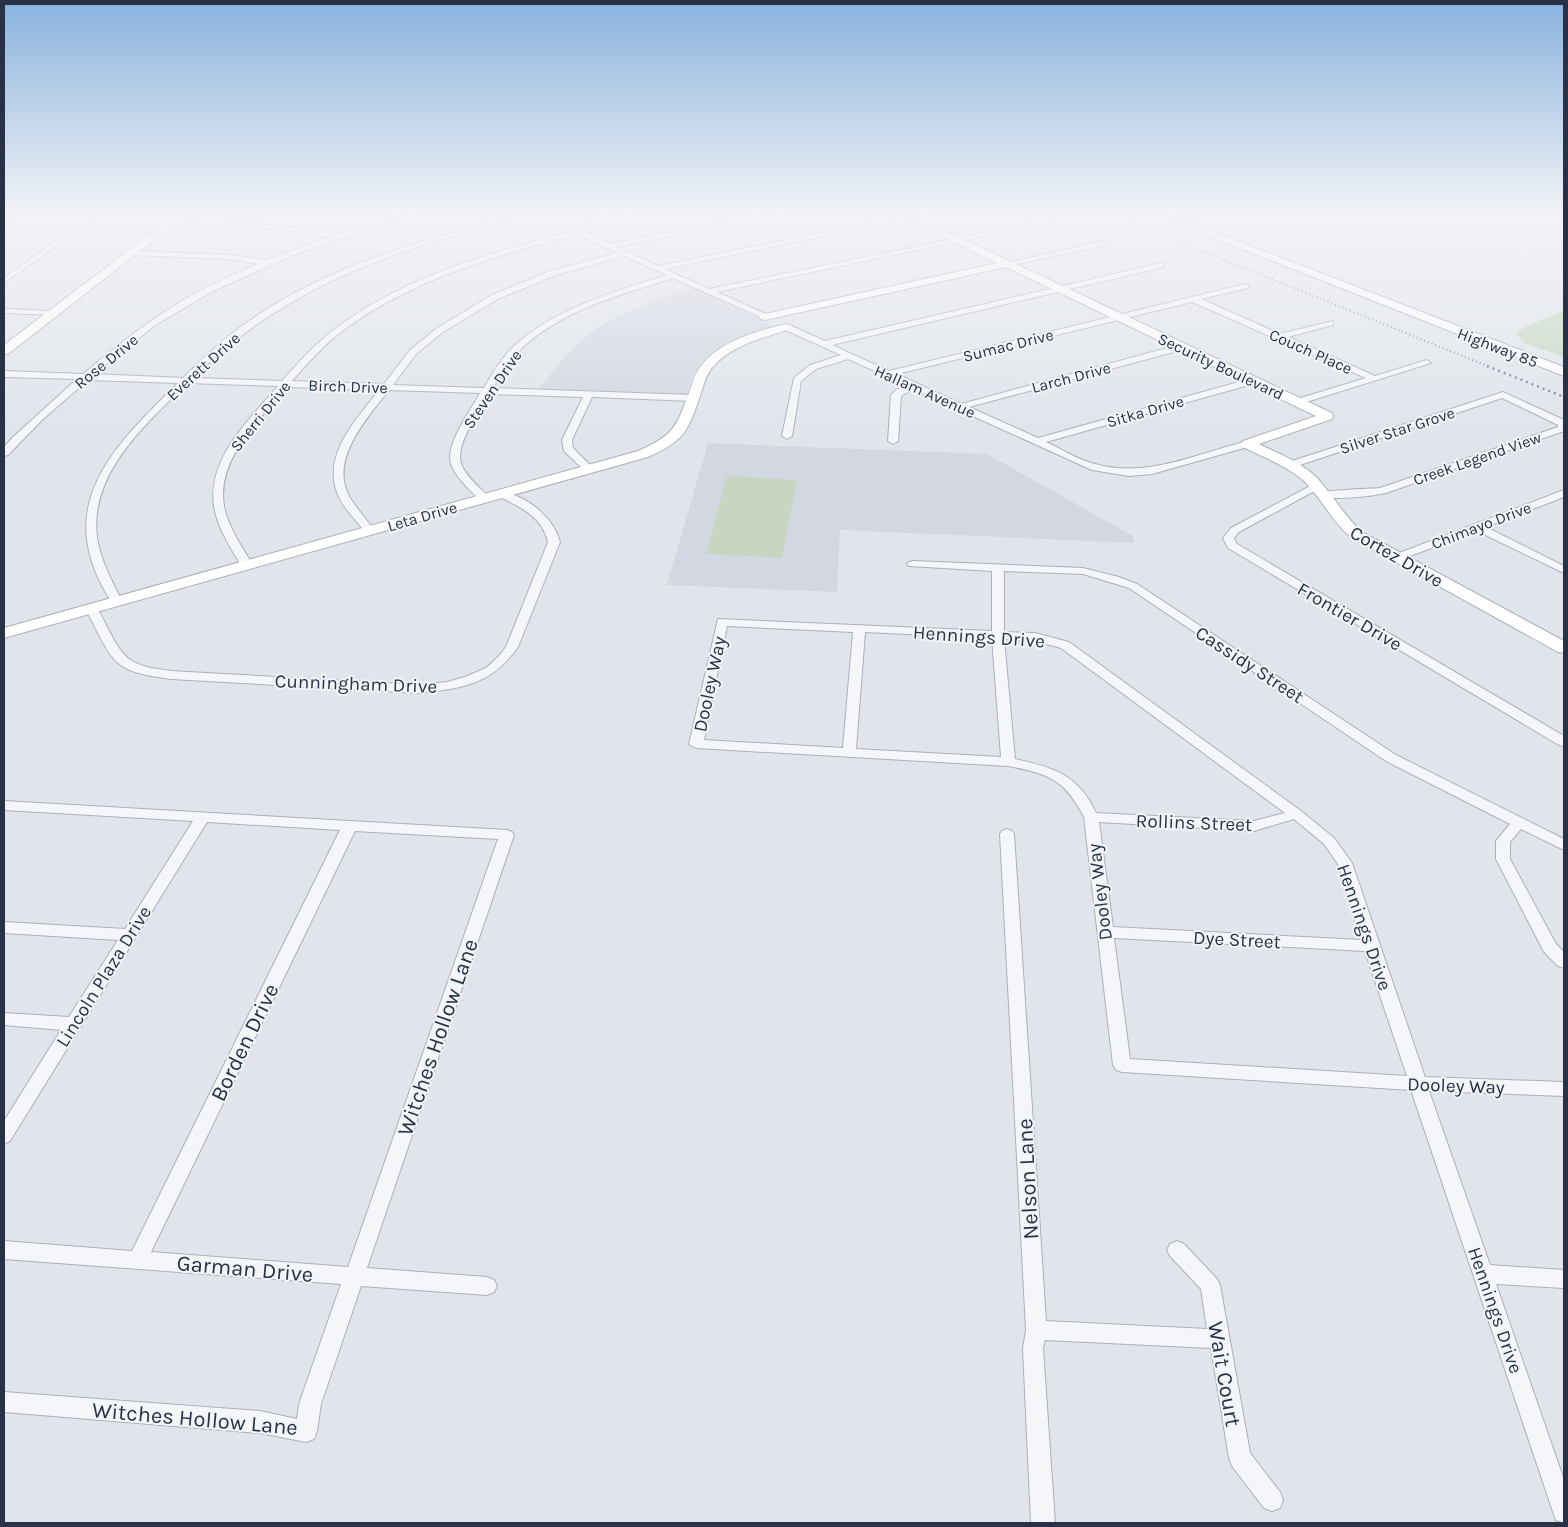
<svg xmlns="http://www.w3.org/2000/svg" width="1568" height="1527" viewBox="0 0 1568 1527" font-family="Karla,sans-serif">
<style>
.built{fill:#d3d7e1}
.green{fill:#c6d6c1}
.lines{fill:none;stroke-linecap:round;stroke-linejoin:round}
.street-casing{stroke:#aaafb9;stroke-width:2}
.secondary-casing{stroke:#aaafb9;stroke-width:2}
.primary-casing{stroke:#9fa8b8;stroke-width:2}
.street{fill:#f5f6f9;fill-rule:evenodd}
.secondary{fill:#fff;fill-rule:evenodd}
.primary{fill:#fff;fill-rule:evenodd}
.rail-far1{stroke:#798297;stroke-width:2;stroke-dasharray:1 3;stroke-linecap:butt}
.rail{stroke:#798297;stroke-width:2.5;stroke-dasharray:2 4;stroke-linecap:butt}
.labels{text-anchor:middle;stroke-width:4;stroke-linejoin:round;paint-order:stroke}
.far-street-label{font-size:16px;fill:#283145;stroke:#f1f4f8}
.street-label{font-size:19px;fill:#283145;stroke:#f1f4f8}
.near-street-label{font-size:22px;fill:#283145;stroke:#f1f4f8}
</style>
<rect width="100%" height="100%" fill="#e1e5eb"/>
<path class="built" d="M694 288 775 327 715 353 701 362 693 375 686 394 539 389 565 356 584 338 608 321 671 294Z
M708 443 987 454 1133 536 1134 543 840 530 837 592 667 585Z"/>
<path class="green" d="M1564 310V357L1524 343 1516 334 1523 328Z
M727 476 797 480 782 558 706 554Z"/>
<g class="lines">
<defs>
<path id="street" d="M20 212H28L4 228V223Z
M97 212H105L4 283V278Z
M407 212H419L298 253 211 292 154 326 94 374 183 378C204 357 225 337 249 321 316 274 395 248 473 227 490 222 507 216 524 212H542L567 223 625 212H641L573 226 610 244 775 212H790L617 247 658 266 925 212H940L665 269 709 289 1051 219 1055 221 717 292 768 315 769 317 765 319 673 278C619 295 557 311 516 354 507 364 500 376 493 388L693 395 698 398 693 401 592 397 572 440 573 448 594 469 589 472 585 471 564 451 562 440 583 397 489 394C480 411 453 446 462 466 467 477 479 487 488 496L489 498 488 500H480C470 490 456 478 451 464 445 444 471 410 480 393L389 390C368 417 329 459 349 496 356 508 366 519 374 530L369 533 365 532C357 521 343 508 338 495 321 455 357 419 379 390L287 387C260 419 216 459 224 506 228 527 242 547 253 565L247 568 241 565C230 547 217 527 214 506 207 458 250 419 278 386L187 383C147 424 89 472 97 537 100 559 112 581 122 601L120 603H112C50 507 111 449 178 383L88 380 43 419 8 455 4 456V447L12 438 77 379 4 377V371L83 374C111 351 139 328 169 309 197 291 228 277 258 264L231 259 132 255H129V251L231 255 266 260 329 237 275 229 172 225H169V221L275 225 337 234ZM532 215 547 218 573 231C489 253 400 278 331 332 313 346 297 364 282 381L193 378C270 301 362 261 466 233 488 227 510 219 532 215ZM578 234 617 253 550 271 492 295 437 328 410 350 384 384 292 381C306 365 320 349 337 335 406 281 495 256 578 234ZM624 256 667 275C613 292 555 308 512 348 501 359 492 374 484 388L393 385 416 354 443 332 498 299 556 275Z
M1104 241 1108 243 1107 245 1006 266 1002 264Z
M1161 263H1164V267L832 345 889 371 1245 284 1249 286 1248 288 1201 299 1280 334 1333 321V325L1288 337 1375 376 1427 360 1431 363 1300 404H1294V400L1366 378 1192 302 897 374 961 404 1182 344 1185 345V349L969 407 1038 438 1253 378 1256 379V383L1046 442C1062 449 1078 460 1095 464 1147 479 1198 453 1248 441L1253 444 1251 446 1152 474 1129 476 1092 470 913 389 901 396 898 441 893 444 888 441 891 395 897 389 906 385 848 359 816 369 801 381 792 436 787 439 782 436 794 378 810 365 841 355 783 329V325H789L825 341Z
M4 309 53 311 57 313 53 315 4 313Z
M1503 392 1564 420V431L1386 493C1373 496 1326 502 1317 494 1322 490 1369 489 1380 488L1558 427V425L1502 398 1294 467 1290 468 1285 465 1286 463Z
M1316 483 1320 484 1321 486 1320 488 1239 532 1234 538 1237 544 1564 736V746L1559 745 1228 548 1223 538 1231 528Z
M1564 490V497L1486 527 1564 566V573L1477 531 1402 559 1398 560 1392 557 1394 555Z
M502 491C527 497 553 516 560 542L518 647C491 685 463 688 419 693L171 679C152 676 127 674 114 659 104 648 93 622 85 608L91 604 95 605C106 621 116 652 132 661 144 668 158 669 171 671L419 685 447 682 465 677 486 668 499 656 506 647 548 542C542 516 520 507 498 496L497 494Z
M913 561 1083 568 1119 577 1137 584 1396 755 1564 839V850L1521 829 1510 842V859L1556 944 1564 952V968L1558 966 1544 952 1496 859V841L1510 824 1386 761 1129 588 1083 574 1004 571V632L1035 633 1069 642 1301 811 1334 838 1352 863 1425 1077 1564 1082V1096L1429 1091 1490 1265 1564 1270V1288L1496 1284 1564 1480V1523L1556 1520 1553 1512 1411 1090 1122 1072 1116 1070 1113 1065 1084 817C1064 779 1049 774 1008 766L696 748 689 744 718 619 992 631V571L909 566 907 564 909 562ZM727 626 853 632 843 748 704 740ZM865 632 992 638 1001 757 856 749ZM1004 639 1035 641 1061 648 1285 813 1254 821 1096 813C1079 775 1053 767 1015 759ZM1294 819 1324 844 1338 864 1361 940 1113 927 1099 822 1254 831ZM1114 938 1365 951 1407 1076 1130 1059Z
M4 801 507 830 512 832 514 835 367 1268 487 1277 494 1280 497 1286 494 1292 487 1295 361 1286 321 1404 317 1431 314 1439 306 1442 260 1433 4 1412V1392L260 1411 297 1419 299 1404 341 1284 4 1259V1241L132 1251 340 830 207 822 10 1141 4 1144V1121L61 1030 4 1025V1013L69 1017 118 940 4 933V922L125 929 193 821 4 810ZM355 831 498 839 348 1267 151 1252Z
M1007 829 1012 831 1014 834 1046 1321 1207 1329 1201 1289 1170 1256 1167 1250 1170 1244 1177 1241 1184 1244 1217 1279 1220 1285 1250 1453 1280 1492 1283 1500 1280 1508 1272 1511 1264 1508 1232 1466 1229 1458 1211 1348 1045 1340 1043 1348 1055 1523H1031L1023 1348 1026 1330 1000 834 1002 831Z"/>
<path id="secondary" d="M179 212H190L8 354H4V345Z
M893 212H906L1332 413 1333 416 1332 419 1259 444C1279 454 1301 462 1317 478 1333 495 1344 516 1362 532L1564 641V653L1558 652 1352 538C1333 523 1323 501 1307 484 1290 467 1265 458 1243 447L1241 444 1243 441 1316 416 1006 267 765 320 761 319 759 317 761 315 765 314 997 263Z
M786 324 790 325 792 327 790 329C763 338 731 345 712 368 706 375 704 384 701 393 688 431 686 440 648 457L4 638V628L638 451C676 434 676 427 690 390 693 381 695 373 701 366 720 341 757 331 786 324Z"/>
<path id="primary" d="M1148 212H1163L1564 367V376Z"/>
</defs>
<use href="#street" class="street-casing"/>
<use href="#secondary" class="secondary-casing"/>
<use href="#primary" class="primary-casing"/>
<use href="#street" class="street"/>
<use href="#secondary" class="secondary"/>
<use href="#primary" class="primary"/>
<path class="rail-far1" d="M1105 212 1490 367"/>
<path class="rail" d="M1487 366 1564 397"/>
</g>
<linearGradient id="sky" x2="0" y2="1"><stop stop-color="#88b2de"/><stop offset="0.5" stop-color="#f2f3f6"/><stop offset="1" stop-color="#f2f3f6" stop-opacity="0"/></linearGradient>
<rect width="1568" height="426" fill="url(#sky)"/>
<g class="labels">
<g class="far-street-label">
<text transform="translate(1008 345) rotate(-14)" y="6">Sumac Drive</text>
<text transform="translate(1498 347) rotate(21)" y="6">Highway 85</text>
<text transform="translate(1311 351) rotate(24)" y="6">Couch Place</text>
<text transform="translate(106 361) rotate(-39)" y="6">Rose Drive</text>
<text transform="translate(203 366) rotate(-42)" y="6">Everett Drive</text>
<text transform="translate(1221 366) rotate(25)" y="6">Security Boulevard</text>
<text transform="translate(1071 377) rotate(-15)" y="6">Larch Drive</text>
<text transform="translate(348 386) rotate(2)" y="6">Birch Drive</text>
<text transform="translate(492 389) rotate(-56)" y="6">Steven Drive</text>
<text transform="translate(925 391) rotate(24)" y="6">Hallam Avenue</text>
<text transform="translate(1145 411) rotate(-16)" y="6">Sitka Drive</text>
<text transform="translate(260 416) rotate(-51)" y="6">Sherri Drive</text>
<text transform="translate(1397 430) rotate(-18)" y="6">Silver Star Grove</text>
<text transform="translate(1477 458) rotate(-19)" y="6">Creek Legend View</text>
<text transform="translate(422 516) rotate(-16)" y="6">Leta Drive</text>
<text transform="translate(1481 525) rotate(-21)" y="6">Chimayo Drive</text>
</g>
<g class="street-label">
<text transform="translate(1397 556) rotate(30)" y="7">Cortez Drive</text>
<text transform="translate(1350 616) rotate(30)" y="7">Frontier Drive</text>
<text transform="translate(979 636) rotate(4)" y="7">Hennings Drive</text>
<text transform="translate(1250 664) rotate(33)" y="7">Cassidy Street</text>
<text transform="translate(356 683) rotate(2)" y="7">Cunningham Drive</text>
<text transform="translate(709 684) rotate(-78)" y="7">Dooley Way</text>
<text transform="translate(1194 822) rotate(2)" y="7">Rollins Street</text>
<text transform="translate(1099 892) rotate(-97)" y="7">Dooley Way</text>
<text transform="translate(1365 927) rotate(71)" y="7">Hennings Drive</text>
<text transform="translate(1237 939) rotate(3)" y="7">Dye Street</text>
<text transform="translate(103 976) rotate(-58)" y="7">Lincoln Plaza Drive</text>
<text transform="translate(1456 1085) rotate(2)" y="7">Dooley Way</text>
<text transform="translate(1496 1310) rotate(71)" y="7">Hennings Drive</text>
</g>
<g class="near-street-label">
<text transform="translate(437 1037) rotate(-71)" y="8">Witches Hollow Lane</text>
<text transform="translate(244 1042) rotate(-64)" y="8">Borden Drive</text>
<text transform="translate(1027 1179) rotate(-93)" y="8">Nelson Lane</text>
<text transform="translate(245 1268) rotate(5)" y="8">Garman Drive</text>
<text transform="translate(1225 1374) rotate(80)" y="8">Wait Court</text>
<text transform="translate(195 1418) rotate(5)" y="8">Witches Hollow Lane</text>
</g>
</g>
<rect width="1568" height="1527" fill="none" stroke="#283145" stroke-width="10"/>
</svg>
